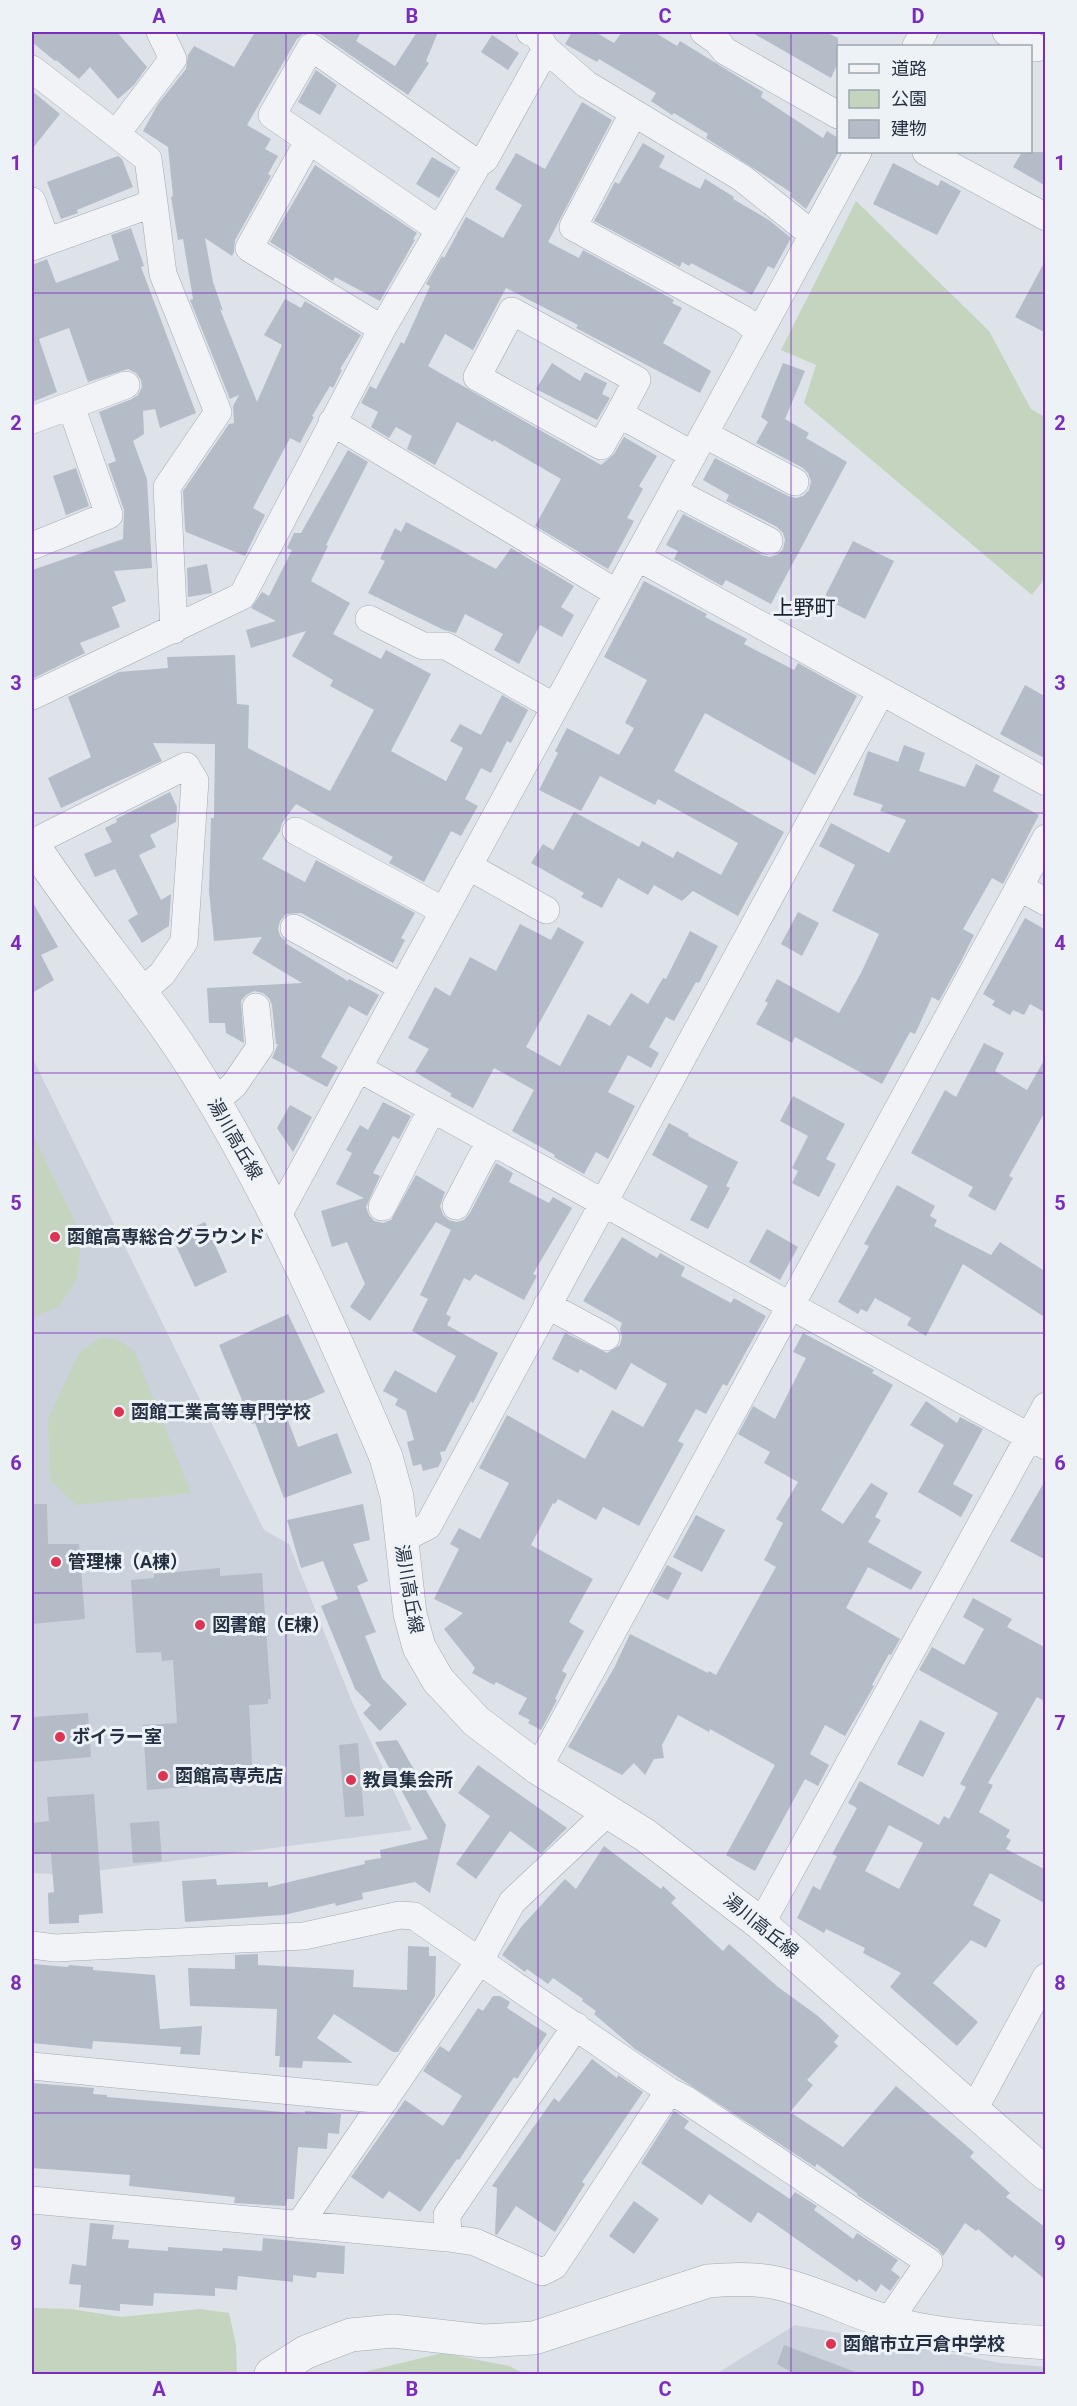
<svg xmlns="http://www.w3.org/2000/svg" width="1077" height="2406" viewBox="0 0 1077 2406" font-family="Roboto,'Noto Sans JP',sans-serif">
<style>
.built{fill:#cbd2db}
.green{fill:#c4d4be}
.building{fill:#b4bcc7;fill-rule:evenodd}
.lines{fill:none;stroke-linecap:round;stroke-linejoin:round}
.minor-casing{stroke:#a3aab4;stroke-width:28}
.tertiary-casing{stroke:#a3aab4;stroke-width:34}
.minor{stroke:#f1f3f7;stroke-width:27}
.tertiary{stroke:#f1f3f7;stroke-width:33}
.grid{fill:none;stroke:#7b2cbf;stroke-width:1.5;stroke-opacity:0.55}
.poi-dot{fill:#dd3454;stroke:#edf2f7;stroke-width:2}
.labels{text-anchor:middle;stroke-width:6;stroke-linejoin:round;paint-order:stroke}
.street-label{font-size:18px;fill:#253142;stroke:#edf2f7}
.poi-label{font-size:18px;font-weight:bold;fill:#253142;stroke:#edf2f7;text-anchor:start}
.quarter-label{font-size:21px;fill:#182232;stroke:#edf2f7}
.neatline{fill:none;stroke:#7b2cbf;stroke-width:2}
.grid-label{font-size:20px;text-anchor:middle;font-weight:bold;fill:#7b2cbf}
</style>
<rect width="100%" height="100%" fill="#dee3e9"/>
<path class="built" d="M32 1057 264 1530 289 1544 352 1702 412 1830 65 1875 32 1873Z
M795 2325 1001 2363 1046 2367 1045 2374H716Z"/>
<path class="green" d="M856 201 989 331 1031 409 1045 417V578L1032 595 804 403 816 365 781 350Z
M32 1132 76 1224 80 1250 77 1277 69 1292 57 1308 32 1317Z
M100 1338 116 1339 134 1350 191 1493 76 1505 50 1480 48 1419 79 1353Z
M32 2308 71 2309 121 2317 200 2309 229 2313 236 2345 237 2374H32Z
M442 2353 509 2366 525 2374H356Z"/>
<path class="building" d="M32 32H117L147 67 134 85 118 99 90 67 79 79 56 60 55 61 32 42Z
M255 32H310L303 34 297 39 247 125 271 139 265 149 278 156 268 174 271 176 235 240 234 252 232 256 205 238 213 282 223 311 220 309 257 402 282 345 264 335 285 299 301 308 305 301 361 335 340 369 342 370 333 388 330 386 312 416 314 417 300 443 290 438 253 508 265 515 245 556 186 532 185 529 183 491 229 424 234 423 233 406 239 395 230 399 190 300 193 299 183 239 178 240 171 197 173 196 168 147 143 131 158 104 186 69 188 55 194 46 234 67Z
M313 32H361L356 41 395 66 417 32H438L426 61 429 63 408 95 320 34Z
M572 32H595L614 43 622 32H654L677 46 680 41 763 92 761 97 823 138 827 131 838 138V153L806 209 790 196 792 193 706 138 708 134 674 113 672 115 651 101 656 93 599 59 597 62 565 44Z
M751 32H826L838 38V63L831 78Z
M492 35 519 53 508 70 481 52Z
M316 70 337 85 320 115 298 102Z
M32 91 60 114 32 149Z
M582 102 612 120 548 242 579 258 583 250 674 300 672 303 682 308 663 343 711 371 700 393 591 336 576 328 578 325 506 288 473 350 445 334 428 366 601 465 614 454 624 437 657 456 639 486 643 489 627 518 634 521 608 569 535 526 561 479 494 440 493 442 457 422 435 465 407 449 412 436 396 427 389 438 371 427 378 412 361 403 370 386 376 389 401 342 404 344 430 286 426 284 442 256 444 258 466 217 503 238 522 205 495 189 516 153 545 169Z
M643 143 665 156 659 167 700 189 705 179 734 197 733 199 769 220 791 238 774 269 768 266 752 295 691 263 689 266 682 262 680 267 594 221 615 182 619 184Z
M1022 152H1046V186L1013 167Z
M118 156 122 159 133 187 77 210 78 213 61 219 47 182Z
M432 157 456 171 439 198 416 184Z
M893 163 938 186 941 180 961 191 937 235 873 204Z
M315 165 417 233 413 239 415 240 380 301 335 277 333 281 270 242Z
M131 228 144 266 141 267 196 413 160 428 155 409 143 411 144 434 133 441 147 479 152 568 114 571 126 601 112 607 120 627 80 643 85 653 32 679V570L123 539 124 510 108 464 116 461 99 412 132 399 138 395 142 387 141 380 136 373 128 369 88 382 69 328 39 339 57 392 32 402V265L47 259 56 283 119 260 111 235Z
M1046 259V333L1015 317Z
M552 363 580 381 585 372 607 383 602 394 610 398 597 420 536 389Z
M783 363 805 371 785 419 809 433 806 438 847 462 771 604 726 580 722 586 674 559 678 551 666 545 683 514 762 555 770 557 778 554 783 549 785 540 783 533 777 527 726 501 729 495 703 480 715 458 788 496 796 498 803 496 809 490 811 481 808 473 803 468 756 443 768 422 761 417Z
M348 450 368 462 326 545 328 546 311 581 350 603 333 634 381 659 386 650 431 674 391 751 446 781 463 748 450 741 460 724 481 735 502 695 528 710 511 743 507 741 491 773 481 768 465 799 478 806 461 836 451 831 424 882 389 863 393 857 296 804 282 823 280 831 262 859 305 882 316 860 415 913 401 938 405 940 393 963 301 913 286 914 280 921 278 929 280 936 286 941 285 943 348 981 349 979 379 995 367 1016 349 1006 321 1057 338 1067 327 1087 272 1058 278 1044H276L272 1005 269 998 263 993 254 991 246 995 241 1001 244 1043 226 1033 225 1023H209L207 988 302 983 252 953 262 937 214 941 209 891 211 818H214L215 744 153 743 162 761 61 808 48 778 91 757 68 697 119 672 168 668 167 657 235 655 237 704 249 705 248 748 330 791 374 710 330 686 333 680 292 656 306 631 251 648 246 630 276 621 251 608 262 592 269 596 292 550 287 548 294 533H301Z
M76 468 89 506 66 515 53 476Z
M406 522 496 569 511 548 574 586 561 607 574 615 562 637 540 625 519 664 494 650 503 634 465 614 456 633 444 630 368 593 385 561 380 559 395 528 401 532Z
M853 541 894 561 865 619 824 598Z
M207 564 212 593 188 597 187 568Z
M644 581 707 614 705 617 747 639 744 644 794 670 798 663 857 696 815 775 705 713 674 771 784 832 738 916 693 891 682 901 654 885 648 895 618 878 602 908 581 897 584 893 531 863 543 844 553 850 574 812 639 847 642 841 673 858 677 851 721 875 738 843 658 799 655 805 600 776 581 811 539 790 558 753 555 751 567 728 619 755 634 728 625 723 647 680 604 657Z
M1025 685 1046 697V759L1000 734Z
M904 745 925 753 919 771 965 787 976 764 1000 776 993 791 1039 815 1003 884 992 878 963 929 974 935 961 961 939 1001 932 997 915 1034 910 1032 882 1084 795 1037 792 1043 756 1024 768 1003 765 1001 777 979 839 1013 861 973 879 934 832 911 855 865 819 846 831 823 889 853 906 820 880 811 883 805 853 795 868 751 898 762Z
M170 792 177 807 176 822 150 835 156 847 139 855 161 900 171 894 169 926 142 943 128 920 138 914 115 869 95 877 84 854 112 842 105 828 117 822 116 819Z
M32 901 58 947 41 955 54 980 32 993Z
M798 912 819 923 802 956 781 944Z
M1025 918 1046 930V1013L1030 1004 1024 1015 1013 1010 1010 1015 992 1005 995 1001 983 994Z
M520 924 551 940 558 927 584 942 526 1047 560 1066 588 1014 610 1026 631 993 648 1004 663 978 666 979 690 931 718 946 699 983 696 982 674 1021 666 1017 649 1047 659 1053 651 1068 628 1055 608 1092 635 1106 608 1159 596 1152 584 1174 554 1157 555 1155 512 1131 534 1090 494 1068 473 1108 450 1096 452 1094 415 1072 429 1049 408 1038 435 987 450 996 470 957 496 971Z
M984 1043 1004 1053 995 1071 1027 1090 1046 1057V1110L1009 1176 1013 1178 995 1211 968 1196 973 1187 911 1153 945 1090 956 1097Z
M793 1096 845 1124 826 1159 836 1164 819 1197 792 1183 798 1171 792 1168 808 1136 780 1121Z
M383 1102 411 1116 399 1139 393 1136 373 1173 380 1176 366 1207 369 1215 374 1221 383 1223 391 1220 416 1175 445 1192 440 1206 443 1215 449 1220 456 1222 464 1220 470 1213 496 1163 513 1173 509 1182 549 1203 553 1197 572 1208 533 1274 537 1276 524 1300 475 1274 470 1281 464 1278 446 1314 451 1317 447 1325 498 1353 473 1403 471 1401 445 1451 440 1452 442 1460 438 1467 423 1471 421 1464 413 1466 407 1442 414 1440 406 1411 395 1405 398 1399 383 1391 395 1370 436 1393 456 1356 412 1331 428 1299 420 1295 451 1230 436 1222 370 1321 350 1307 365 1284 347 1242 332 1247 321 1211 364 1198 336 1184 352 1153 346 1150 360 1125 368 1130Z
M290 1105 312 1117 293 1152 277 1128Z
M669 1123 689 1134 688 1136 738 1162 726 1186 730 1188 708 1229 690 1220 708 1186 652 1155Z
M897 1185 935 1206 930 1216 937 1220 934 1226 991 1255 1000 1242 1046 1272V1318L963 1264 926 1336 907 1325 911 1318 875 1298 867 1312 861 1309 858 1314 838 1302 869 1246 864 1244Z
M205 1222 227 1272 195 1287 172 1237Z
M767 1229 798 1247 780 1280 749 1262Z
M622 1237 657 1258 660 1253 685 1267 681 1276 731 1303 734 1298 766 1316 727 1386 723 1384 706 1414 696 1409 678 1441 684 1444 639 1526 603 1507 596 1520 558 1499 555 1504 553 1503 531 1545 593 1579 569 1622 584 1631 562 1671 567 1674 555 1699 557 1700 541 1730 528 1723 530 1720 518 1714 527 1698 496 1682 494 1685 472 1673 475 1668 444 1629 463 1613 434 1599 459 1549 450 1544 459 1528 480 1539 509 1483 479 1468 507 1415 585 1459 612 1410 643 1427 667 1384 631 1363 616 1390 580 1369 578 1373 552 1359 565 1333 607 1353 620 1345 622 1337 620 1329 622 1323 583 1301Z
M288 1314 325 1392 284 1410 298 1447 337 1433 352 1473 284 1498 255 1423 252 1424 219 1345Z
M803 1333 874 1370 872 1373 893 1385 821 1510 843 1524 871 1483 888 1493 875 1517 881 1520 868 1542 922 1572 911 1590 868 1567 846 1608 900 1639 891 1655 889 1654 872 1685 874 1686 845 1736 825 1725 810 1754 829 1765 818 1786 805 1779 755 1871 726 1855 775 1765 710 1729 709 1732 678 1715 662 1745 664 1758 654 1759 645 1775 634 1763 622 1775 568 1747 614 1668 630 1634 708 1673 709 1671 716 1675 776 1567 764 1560 783 1523 776 1519 798 1482 764 1463 770 1452 738 1434 753 1406 775 1419 806 1358 793 1352Z
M926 1401 957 1423 960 1417 983 1429 953 1484 973 1495 961 1517 918 1492 944 1445 910 1425Z
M1046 1479V1560L1010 1541Z
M32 1504H47L48 1544H79L85 1619 32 1624Z
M363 1504 370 1540 353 1544 368 1581 357 1586 376 1632 365 1636 382 1678 407 1704 380 1731 363 1713 371 1705 355 1689 321 1606 338 1599 323 1561 301 1568 287 1520Z
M696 1515 725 1530 702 1572 673 1557Z
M667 1565 682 1573 668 1600 652 1592Z
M220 1568V1576L262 1573 271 1699H268V1704L249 1705 253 1782 147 1790 143 1725 177 1723 173 1660 162 1661 161 1652 136 1653 131 1580 154 1578V1574Z
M973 1598 1012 1619 1007 1627 1046 1648V1702L1037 1697 988 1783 993 1785 979 1812 1010 1830 1006 1837 1011 1840 1006 1849 1046 1870V1904L990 1873 973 1905 1001 1920 986 1948 971 1940 933 1983 978 2022 957 2046 890 1987 901 1973 863 1953 865 1948 826 1929 824 1933 797 1918 813 1886 820 1890 837 1856 832 1854 857 1808 848 1803 860 1781 939 1825 944 1816 949 1819 966 1787 960 1784 998 1713 919 1670 932 1647 964 1665 984 1629 963 1617ZM889 1825 923 1843 899 1889 865 1871Z
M88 1713 91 1757 32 1762V1717Z
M920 1720 945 1733 923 1777 897 1764Z
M397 1740 446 1825 430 1893 415 1882 362 1893 363 1899 336 1906 335 1903 284 1915 185 1922 182 1881 216 1879 217 1885 268 1882V1887L365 1864 364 1861 381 1858 380 1850 428 1839 375 1742Z
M358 1743 364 1816 345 1817 339 1745Z
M478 1765 567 1828 541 1854 510 1831 476 1879 456 1864 490 1816 458 1793Z
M94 1794 103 1913 79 1915V1923L49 1924 48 1893 54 1892 51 1853 32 1854V1823L49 1821 47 1797Z
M159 1821 162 1861 133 1863 130 1823Z
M604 1846 661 1889 663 1886 676 1898 671 1903 723 1951 729 1944 778 1987 818 2016 839 2036 834 2042 838 2046 807 2080 813 2085 790 2112 843 2147 896 2086 974 2152 970 2157 1010 2193 1006 2197 1046 2228V2280L1015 2255 1012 2258 978 2229 976 2231 965 2223 943 2256 938 2249 857 2195 858 2194 817 2164 815 2167 635 2049 594 2014 596 2011 582 2001 583 1999 553 1978 548 1984 527 1969 525 1972 502 1955 522 1926 565 1879 576 1889Z
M408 1946 429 1947V1956H436L435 1996 398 2052H393L334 2014 317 2038 353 2063 303 2061 302 2068 279 2067 280 2056H275L277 2009 190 2006 188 1968 235 1969V1955L258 1954V1965L354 1970 353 1987 407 1990Z
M32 1964 68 1967 69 1965 93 1967V1970L155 1975 160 2029 202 2026 200 2055 180 2054 181 2047 93 2041 92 2049 32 2043Z
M493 1996H500L510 2002 507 2008 547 2034 517 2079 514 2077 459 2160 457 2159 420 2212 389 2191 383 2199 351 2177 405 2100 443 2126 462 2096 423 2071 440 2046 449 2052 478 2008 483 2011Z
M592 2059 617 2078 618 2075 643 2092 582 2182 585 2184 555 2232 516 2206 497 2235 495 2234 497 2188 492 2186 554 2098 559 2102Z
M32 2083 94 2088 93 2094 107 2095V2097L305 2114V2111L341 2114 339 2134 328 2133 327 2149 298 2147 294 2199H287L286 2206 234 2203 235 2197 129 2186 130 2175 32 2168Z
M674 2111 689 2121 684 2128 790 2199 795 2192 817 2206 814 2210 853 2239 857 2233 898 2260 891 2270 900 2277 890 2291 881 2284 876 2292 859 2279 857 2282 758 2212 751 2223 709 2194 702 2205 641 2163Z
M634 2201 659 2219 634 2254 609 2236Z
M90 2223 114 2225 112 2239 129 2240 128 2248 168 2251V2247L222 2251 223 2248 262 2251 263 2238 345 2246 344 2274 317 2272 316 2278 293 2275V2282L238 2276 237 2290 215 2288V2296L154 2293 153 2306 120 2304V2311L79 2307 81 2285 69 2284 72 2264 86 2266Z
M784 2345 858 2373 857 2374H795L777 2364Z"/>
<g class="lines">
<defs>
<path id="minor" d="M530 32 537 35 546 49 586 84 742 178 813 235
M704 32 717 41 725 51 838 115
M1006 32 1037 48
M916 46 924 32
M32 69 148 159 154 203
M633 114 573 227 743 319 760 332
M116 134 173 59 160 32
M309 140 249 248 382 329
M926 152 1046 217
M32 201 46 241
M440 230 272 115 311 47 478 164
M32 247 154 203 163 274 218 412 167 487 174 630
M619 414 601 446 477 377 512 311 637 380 619 414 693 455
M32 420 126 385
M332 422 617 593
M704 434 795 482
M673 491 769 541
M32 546 109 515 71 406
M637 557 1046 782
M369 619 423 646H446L555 707
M32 696 242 596 382 329 478 164 485 159 546 49
M296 831 444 911
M32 843 186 766 195 781 184 942 162 974 141 992
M468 866 546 910
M1019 887 1046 902
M294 928 402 987
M358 1068 1046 1446
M214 1102 234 1085 260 1047 256 1007
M456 1206 481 1158 491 1142
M382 1207 432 1109
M278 1215 858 152
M547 1305 606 1337
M400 1540 428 1526 881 692
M538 1768 1046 838
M761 1924 1046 1406
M32 1945 55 1948 304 1936 400 1915 414 1916 669 2091 685 2099 929 2262 888 2322
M32 2066 385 2100
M973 2111 1046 1977
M32 2200 448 2238 475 2242 542 2272 554 2266 669 2091
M299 2225 480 1960 512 1902 609 1811
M448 2238 447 2215 576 2026"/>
<path id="tertiary" d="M32 843C83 923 148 994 198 1075 273 1196 330 1326 386 1457L397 1497 410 1614 419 1647 438 1680 476 1721 538 1768 645 1835 761 1924 1046 2174
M271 2374 306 2352 351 2335 393 2331 483 2341 534 2338 708 2281C731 2279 754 2278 777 2283 821 2293 860 2316 903 2326 949 2337 999 2339 1046 2343"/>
</defs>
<use href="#minor" class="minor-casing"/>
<use href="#tertiary" class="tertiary-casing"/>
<use href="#minor" class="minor"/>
<use href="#tertiary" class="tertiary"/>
</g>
<path class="grid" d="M286 32V2374M538 32V2374M791 32V2374M32 293H1046M32 553H1046M32 813H1046M32 1073H1046M32 1333H1046M32 1593H1046M32 1853H1046M32 2113H1046"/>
<g class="poi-dot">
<circle cx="55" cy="1237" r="6"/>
<circle cx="119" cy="1412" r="6"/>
<circle cx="56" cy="1562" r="6"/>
<circle cx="200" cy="1625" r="6"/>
<circle cx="60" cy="1737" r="6"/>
<circle cx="163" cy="1776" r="6"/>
<circle cx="351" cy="1780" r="6"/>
<circle cx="831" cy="2344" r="6"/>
</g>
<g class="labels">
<g class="street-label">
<text transform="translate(235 1139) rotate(60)" y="6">湯川高丘線</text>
<text transform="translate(409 1589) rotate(80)" y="6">湯川高丘線</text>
<text transform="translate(761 1926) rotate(39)" y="6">湯川高丘線</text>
</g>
<g class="poi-label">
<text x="67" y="1243">函館高専総合グラウンド</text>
<text x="131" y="1418">函館工業高等専門学校</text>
<text x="68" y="1568">管理棟（A棟）</text>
<text x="212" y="1631">図書館（E棟）</text>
<text x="72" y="1743">ボイラー室</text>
<text x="175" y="1782">函館高専売店</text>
<text x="363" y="1786">教員集会所</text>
<text x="843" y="2350">函館市立戸倉中学校</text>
</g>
<g class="quarter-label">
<text x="804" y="615">上野町</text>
</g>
</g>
<rect width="1077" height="2406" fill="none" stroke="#edf2f7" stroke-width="66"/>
<rect x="837" y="45" width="195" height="108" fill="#edf2f7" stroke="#9da5af" stroke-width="1.5"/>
<rect x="849" y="64" width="30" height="9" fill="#f1f3f7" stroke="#9da5af" stroke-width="1.5"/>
<text x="891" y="75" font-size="18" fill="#253142">道路</text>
<rect x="849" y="90" width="30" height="18" fill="#c4d4be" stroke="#9da5af" stroke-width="1.5"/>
<text x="891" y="105" font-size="18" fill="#253142">公園</text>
<rect x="849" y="120" width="30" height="18" fill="#b4bcc7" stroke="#9da5af" stroke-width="1.5"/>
<text x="891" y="135" font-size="18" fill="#253142">建物</text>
<rect x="33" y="33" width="1011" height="2340" class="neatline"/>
<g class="grid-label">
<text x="159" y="23">A</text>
<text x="412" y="23">B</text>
<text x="665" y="23">C</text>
<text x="918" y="23">D</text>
<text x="16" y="170">1</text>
<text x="1060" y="170">1</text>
<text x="16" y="430">2</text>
<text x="1060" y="430">2</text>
<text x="16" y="690">3</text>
<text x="1060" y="690">3</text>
<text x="16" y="950">4</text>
<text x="1060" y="950">4</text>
<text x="16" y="1210">5</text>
<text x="1060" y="1210">5</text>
<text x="16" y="1470">6</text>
<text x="1060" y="1470">6</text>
<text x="16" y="1730">7</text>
<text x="1060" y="1730">7</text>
<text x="16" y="1990">8</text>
<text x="1060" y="1990">8</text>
<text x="16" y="2250">9</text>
<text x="1060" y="2250">9</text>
<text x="159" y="2396">A</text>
<text x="412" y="2396">B</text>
<text x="665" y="2396">C</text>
<text x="918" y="2396">D</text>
</g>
</svg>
